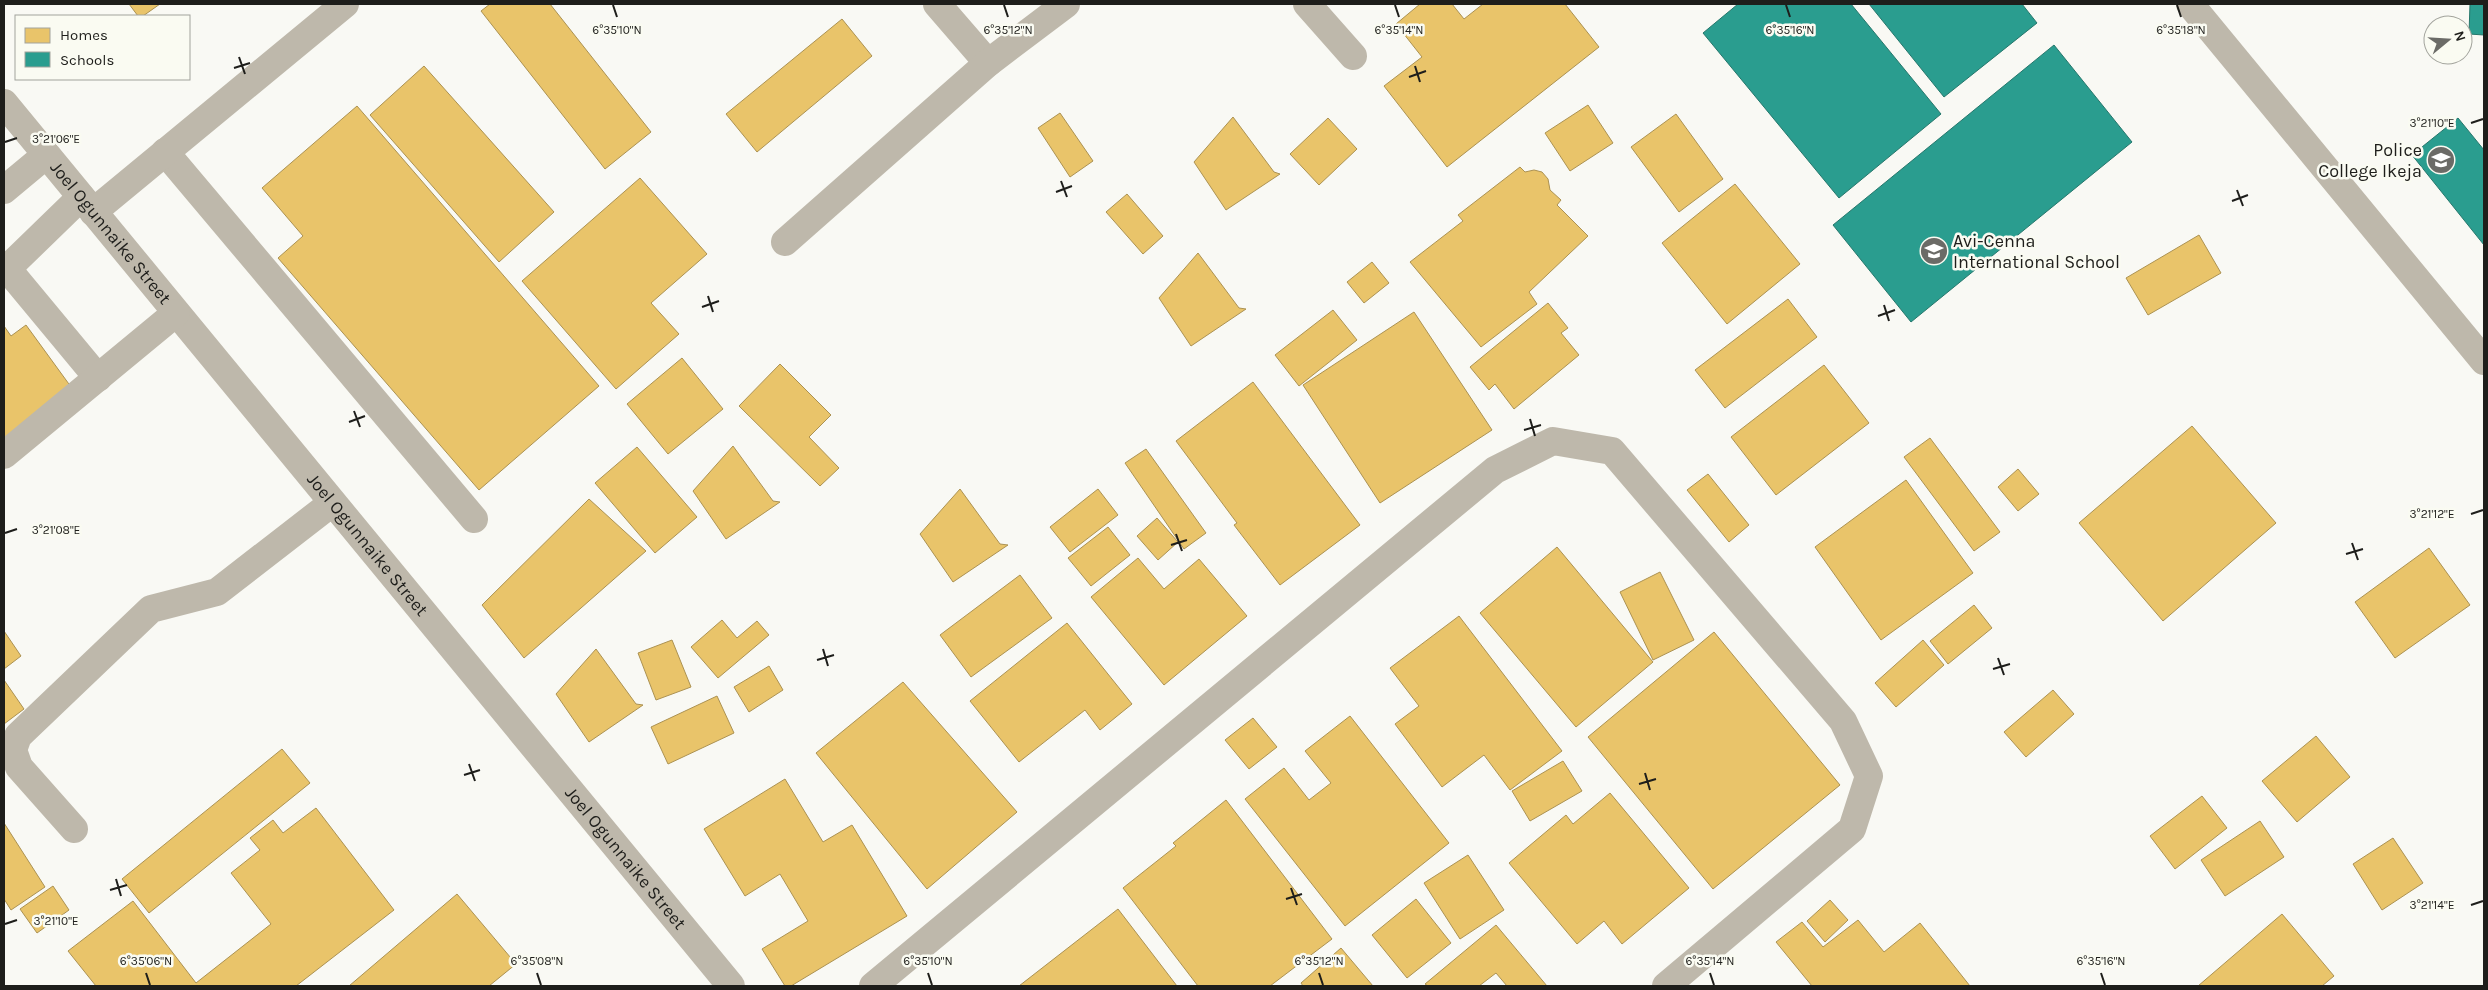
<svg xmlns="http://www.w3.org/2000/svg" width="2488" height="990" viewBox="0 0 2488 990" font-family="Karla,sans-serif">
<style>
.homes{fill:#e9c46a;stroke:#ac9252}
.schools{fill:#2a9d8f;stroke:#26776c}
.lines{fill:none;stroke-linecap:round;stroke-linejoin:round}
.minor{stroke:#beb8ab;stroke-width:28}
.ticks{fill:none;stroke:#1e1e1b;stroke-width:2}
.labels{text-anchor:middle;stroke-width:5;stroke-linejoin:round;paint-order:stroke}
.poi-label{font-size:18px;fill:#1e1e1b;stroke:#fafbf2;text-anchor:end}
.street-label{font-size:18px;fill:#1e1e1b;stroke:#fafbf2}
.ticks-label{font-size:12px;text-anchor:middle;fill:#1e1e1b;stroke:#fafbf2;stroke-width:5;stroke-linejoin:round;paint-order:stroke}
</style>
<rect width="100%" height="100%" fill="#f9f9f4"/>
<path class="homes" d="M129 4H160L143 16H138Z
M490 4H550L651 132 605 169 481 11Z
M1420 4H1452L1464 19 1483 4H1565L1599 47 1447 167 1384 86 1422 57 1396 24Z
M842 19 872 56 757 152 726 114Z
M424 66 554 212 499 262 370 115Z
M1588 105 1613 143 1570 171 1545 133Z
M357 106 599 386 479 490 278 258 303 236 262 188Z
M1060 113 1093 161 1070 177 1038 128Z
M1676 114 1723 179 1679 212 1631 147Z
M1233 117 1274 172 1280 174 1226 210 1194 162Z
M1328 118 1357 149 1319 185 1290 154Z
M1520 167 1525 172 1534 170 1542 172 1548 179 1550 190 1561 200 1557 205 1588 236 1529 292 1537 304 1481 347 1410 262 1463 221 1458 215Z
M640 178 707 254 651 303 679 334 616 389 522 281Z
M1735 184 1800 264 1727 324 1662 243Z
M1127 194 1163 236 1143 254 1106 212Z
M2199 235 2221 273 2148 315 2126 278Z
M1198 253 1239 308 1246 309 1191 346 1159 298Z
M1372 262 1389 283 1364 303 1347 282Z
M1788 299 1817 337 1725 408 1695 370Z
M1548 303 1568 328 1561 333 1579 355 1514 409 1495 384 1489 390 1470 367Z
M1333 310 1357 340 1299 386 1275 355Z
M1414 312 1492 430 1380 503 1303 385Z
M26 325 74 391 4 442V326L11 336Z
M682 358 723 409 668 454 627 404Z
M780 364 831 415 809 437 839 468 820 486 739 406Z
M1824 365 1869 423 1776 495 1731 437Z
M1253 382 1360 525 1280 585 1234 525 1237 523 1176 441Z
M2192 426 2276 523 2163 621 2079 523Z
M1930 438 2000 532 1974 551 1904 457Z
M733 446 773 501 780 502 726 539 693 491Z
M637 447 697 517 655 553 595 483Z
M1146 449 1206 533 1184 549 1125 463Z
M2018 469 2039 494 2018 511 1998 487Z
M1708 474 1749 525 1729 542 1687 490Z
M1906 480 1973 573 1881 640 1815 547Z
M960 489 1000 544 1008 545 953 582 920 534Z
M1098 489 1118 515 1070 552 1050 527Z
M589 499 646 551 524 658 482 605Z
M1157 518 1178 542 1158 560 1137 536Z
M1108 527 1130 555 1091 586 1068 558Z
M1557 547 1653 662 1576 727 1480 613Z
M2429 548 2470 605 2395 658 2355 602Z
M1138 558 1164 589 1199 559 1247 616 1164 685 1091 597Z
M1660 572 1694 640 1653 660 1620 592Z
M1020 575 1052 618 971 677 940 635Z
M1974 605 1992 628 1948 664 1930 641Z
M1459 616 1562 751 1510 790 1484 755 1442 787 1395 724 1419 706 1390 668Z
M722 620 737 638 757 621 769 635 718 678 691 647Z
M1067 623 1132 704 1100 730 1085 710 1019 762 970 701Z
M4 631 21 656 4 669Z
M1714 632 1840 785 1713 889 1588 737Z
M672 640 691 687 656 700 638 653Z
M1923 640 1944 665 1896 707 1875 683Z
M596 649 636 704 643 705 589 742 556 694Z
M769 666 783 690 749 712 734 687Z
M4 680 24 709 4 724Z
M903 682 1017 812 927 889 816 753Z
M2053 690 2074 714 2026 757 2004 732Z
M717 696 734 733 668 764 651 727Z
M1350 716 1449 843 1345 926 1245 799 1284 768 1309 800 1331 783 1305 751Z
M1253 718 1277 747 1249 769 1225 740Z
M2316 736 2350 777 2297 822 2262 781Z
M282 749 310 783 149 913 122 879Z
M1563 761 1582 791 1530 821 1512 791Z
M785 779 823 842 852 825 907 916 791 986H785L762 949 808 921 780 874 745 896 704 829Z
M1610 793 1689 888 1622 944 1604 921 1577 944 1509 863 1566 815 1573 824Z
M2202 796 2227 828 2175 869 2150 836Z
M1226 800 1332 939 1270 986H1198L1123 888 1176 846 1173 843Z
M316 808 394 910 296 986H96L68 951 133 901 196 983 271 924 231 873 260 850 250 838 273 820 283 833Z
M2260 821 2284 857 2225 896 2201 860Z
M4 823 45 887 11 910 4 899Z
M2393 838 2423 883 2382 910 2353 864Z
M1468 855 1504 910 1460 939 1424 883Z
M53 886 69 910 37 933 20 909Z
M457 894 516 964 489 986H349Z
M1416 899 1451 943 1407 978 1372 935Z
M1830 900 1848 920 1825 942 1807 921Z
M1118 909 1177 986H1019Z
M2282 914 2334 976 2322 986H2198Z
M1858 920 1884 952 1920 923 1970 986H1812L1776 942 1802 922 1823 947Z
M1496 925 1547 986H1507L1496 973 1479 986H1428L1425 984Z
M1341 948 1373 986H1303L1301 983Z"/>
<path class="schools" d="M1738 4H1851L1941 114 1839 198 1703 33Z
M1869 4H2022L2037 23 1944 97Z
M2470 4H2484V35L2469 34Z
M2054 45 2132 142 1911 322 1833 225Z
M2458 118 2484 150V245L2412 155Z"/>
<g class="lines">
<g class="minor">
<path d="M937 4 988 63"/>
<path d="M1307 4 1353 56"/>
<path d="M2190 4 2484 361"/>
<path id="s1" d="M4 103 731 986"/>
<path d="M165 152 474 519"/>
<path d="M4 190 46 155"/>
<path d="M81 197 13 263 11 270 15 278 98 378"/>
<path d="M93 212 345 4"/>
<path d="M785 242 988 63 1066 4"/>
<path d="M4 455 176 313"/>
<path d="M74 829 19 767 13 750 18 736 151 609 217 592 332 503"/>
<path d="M873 986 1495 470 1553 441 1612 451 1843 721 1869 776 1852 829 1666 986"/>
</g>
</g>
<path class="ticks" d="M613 5 617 17M1004 5 1008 17M1395 5 1399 17M1786 5 1790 17M2177 5 2181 17M239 57 245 74M1415 66 1420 82M234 68 250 63M1409 77 1426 71M2471 123 2483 119M5 142 17 138M1061 181 1067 197M2237 190 2243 206M1056 192 1072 186M2232 201 2248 195M708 296 713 312M1884 305 1889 321M702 307 719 301M1878 316 1895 310M354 411 360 427M1530 419 1535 436M349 422 365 416M1524 430 1541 425M2471 514 2483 510M5 533 17 529M1176 534 1182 551M2352 543 2358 560M1171 545 1187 540M2346 554 2363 549M823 649 828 666M1998 658 2004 675M817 660 834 655M1993 669 2010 664M469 764 475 781M1645 773 1650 790M464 775 480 770M1639 784 1656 779M116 879 121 896M1291 888 1297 905M110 890 127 885M1286 899 1302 894M2471 905 2483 901M5 924 17 920M146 973 150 985M537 973 541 985M928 973 932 985M1319 973 1323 985M1710 973 1714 985M2101 973 2105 985"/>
<defs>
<symbol id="school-disc" viewBox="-11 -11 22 22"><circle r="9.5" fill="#6b6b67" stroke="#fafbf2"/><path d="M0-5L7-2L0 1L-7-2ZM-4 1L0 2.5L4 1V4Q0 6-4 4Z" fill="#fff"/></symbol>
</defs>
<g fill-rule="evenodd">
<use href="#school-disc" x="2425" y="144" width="32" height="32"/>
<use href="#school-disc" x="1918" y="235" width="32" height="32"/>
</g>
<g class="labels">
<g class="poi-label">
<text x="2422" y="156">Police<tspan x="2422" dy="21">College Ikeja</tspan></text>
<text x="1953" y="247" text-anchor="start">Avi-Cenna<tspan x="1953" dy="21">International School</tspan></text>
</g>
<g class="street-label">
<text dy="6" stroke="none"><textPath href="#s1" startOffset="168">Joel Ogunnaike Street</textPath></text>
<text dy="6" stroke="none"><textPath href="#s1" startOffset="572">Joel Ogunnaike Street</textPath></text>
<text dy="6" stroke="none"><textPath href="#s1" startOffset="978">Joel Ogunnaike Street</textPath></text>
</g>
</g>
<g class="ticks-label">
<text x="617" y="34">6°35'10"N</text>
<text x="1008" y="34">6°35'12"N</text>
<text x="1399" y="34">6°35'14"N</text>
<text x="1790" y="34">6°35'16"N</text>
<text x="2181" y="34">6°35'18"N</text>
<text x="2432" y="127">3°21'10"E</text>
<text x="56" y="143">3°21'06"E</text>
<text x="2432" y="518">3°21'12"E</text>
<text x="56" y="534">3°21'08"E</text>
<text x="2432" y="909">3°21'14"E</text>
<text x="56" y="925">3°21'10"E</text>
<text x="146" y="965">6°35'06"N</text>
<text x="537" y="965">6°35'08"N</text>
<text x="928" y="965">6°35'10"N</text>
<text x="1319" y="965">6°35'12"N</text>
<text x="1710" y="965">6°35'14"N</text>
<text x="2101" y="965">6°35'16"N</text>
</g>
<rect width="2488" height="990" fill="none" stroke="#1e1e1b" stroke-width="10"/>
<rect x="15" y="15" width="175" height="65" fill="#fafbf2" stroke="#a2a39c"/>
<rect x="25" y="28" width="25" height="15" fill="#e9c46a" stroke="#a2a39c"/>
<text x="60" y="40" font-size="15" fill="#1e1e1b">Homes</text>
<rect x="25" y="52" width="25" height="15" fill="#2a9d8f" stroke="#a2a39c"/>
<text x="60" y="65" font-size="15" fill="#1e1e1b">Schools</text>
<g transform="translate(2448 40) rotate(72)"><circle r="24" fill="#fafbf2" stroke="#a2a39c"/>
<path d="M0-4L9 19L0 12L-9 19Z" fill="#6b6b67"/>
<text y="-8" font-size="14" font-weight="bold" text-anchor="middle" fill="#1e1e1b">N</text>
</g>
</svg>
